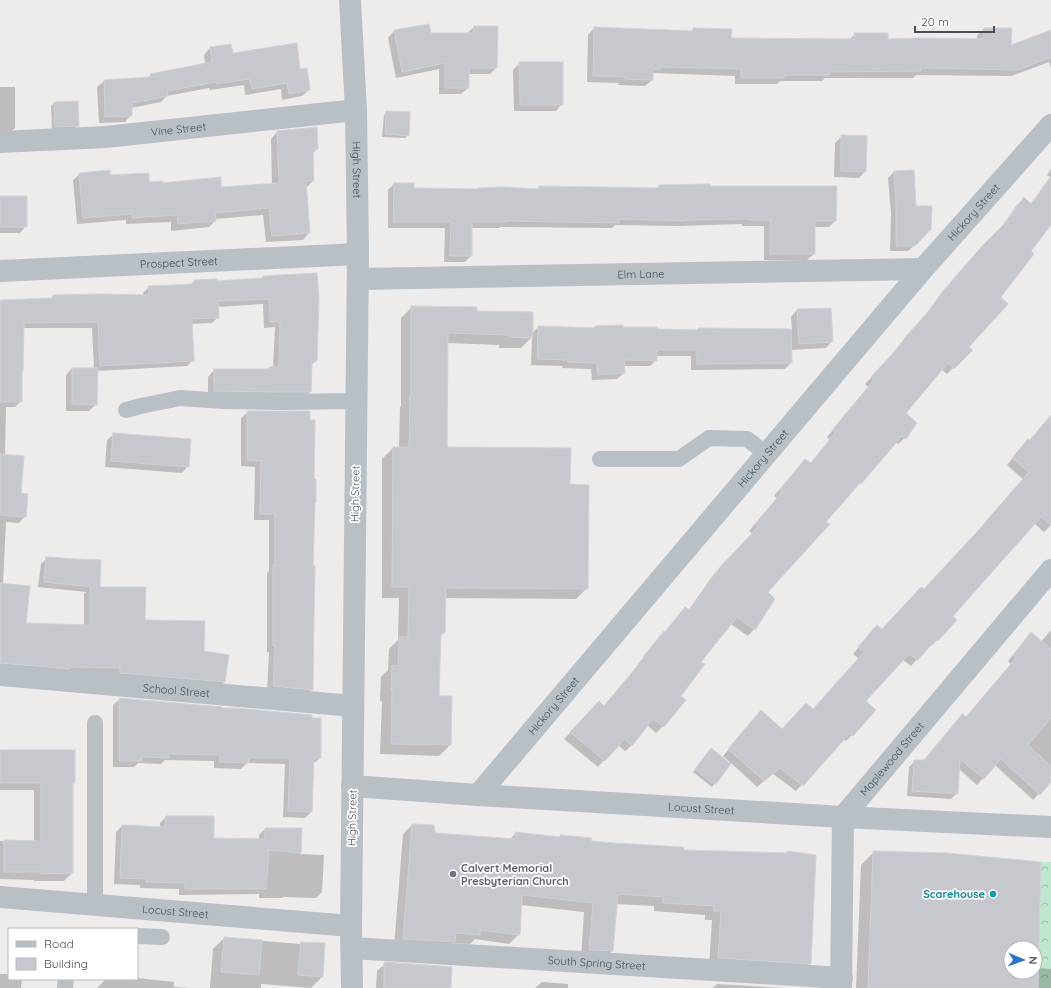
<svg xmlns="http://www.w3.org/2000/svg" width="1051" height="988" viewBox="0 0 1051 988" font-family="Quicksand,sans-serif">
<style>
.park{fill:url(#park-crowns)}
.shadow{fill:#0003;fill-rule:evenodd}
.building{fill:#c6c8ce;stroke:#d0d2d6;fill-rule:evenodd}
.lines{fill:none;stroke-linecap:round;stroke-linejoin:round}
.service{stroke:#b8c0c6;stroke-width:16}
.minor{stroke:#b8c0c6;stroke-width:22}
.worship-dot{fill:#6b7280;stroke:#fff;stroke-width:1.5}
.culture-dot{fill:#0f9aa8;stroke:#fff;stroke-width:1.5}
.labels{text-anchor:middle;stroke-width:3.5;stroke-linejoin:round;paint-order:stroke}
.street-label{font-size:11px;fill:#464f56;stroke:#fff}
.worship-label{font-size:11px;font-weight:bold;fill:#5b616d;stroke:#fff;text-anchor:start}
.culture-label{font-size:11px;font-weight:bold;fill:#0d838f;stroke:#fff;text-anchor:end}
</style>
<defs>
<pattern id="park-crowns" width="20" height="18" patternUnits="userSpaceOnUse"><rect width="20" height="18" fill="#bee7cd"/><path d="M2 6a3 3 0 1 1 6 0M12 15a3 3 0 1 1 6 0" fill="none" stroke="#9cbea9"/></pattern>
</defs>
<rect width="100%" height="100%" fill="#eeebeb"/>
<path class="park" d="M1041 862H1051V988H1038Z"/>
<path class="shadow" d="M474 27 496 68 490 74H468V88L461 94H439V69L396 78 388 38 394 31 430 34 467 33Z
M594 28 691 32 694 29 730 39 849 40 855 34 887 40 977 39V35L984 29 1010 47 1051 32V68L1049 62 1011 76 916 75 913 78H825L822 81H780L777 84H735V76L654 73 653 75 652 80 645 86 618 85 619 83 587 82 588 35Z
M210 48 300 70 309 90 302 96 282 100 281 89 245 95 244 85 210 90 209 88 167 96 161 102 131 108V115L125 122 99 123 97 87 104 81 147 78 151 75 205 64 204 55Z
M520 63 562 104 556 111H514L513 70Z
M0 87H15V128L8 134H0Z
M54 103 78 125 75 128 52 129 51 106Z
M387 112 408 135 405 138 382 137 384 115Z
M277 132 317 149 313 153V181L307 187H305L309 233 303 240 266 242 263 215 215 219V221L209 227 171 231V222L126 224V220L77 224 73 180 80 174 109 176 148 183 220 188 272 184 271 139Z
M842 136 865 171 859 178 834 177 835 143Z
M1051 169V223L1029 251 967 347 971 350 947 374 941 369 905 413V438L898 444 895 442 860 483 854 490 853 489 767 592 754 629 748 636 731 624 700 662 680 696 684 700 663 726 656 733 647 725 632 745 625 751 618 745 598 767 564 739 599 703 603 707 638 665V664L658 639 688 611 714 574 753 534 749 531 777 498 774 496 799 466 805 460 810 464 830 440 827 437 868 387 865 384 889 358 901 343 922 320 937 299 977 253 998 232 1017 205 1024 199 1030 205 1050 177 1047 175Z
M894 172 915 245 908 251H890L891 213 888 178Z
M394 184 413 189 537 190 539 187 656 189 659 186 709 187H836L835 221 829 227H814V254L807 260H764V226H742V224L678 226 615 225 612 228 500 227 499 228H471V256L465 262H444L445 228H388V190Z
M0 197 26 226 20 233H0Z
M263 277 316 361 310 366V392L303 398 208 396V377L214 370H267L269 368H273L275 327 264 328 263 304 217 307 218 317 212 323 191 324 193 360 187 366 97 371 96 404 89 411H66V375L72 368 94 369 92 328H23L22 371 21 373V401L15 407H6L5 456 20 494 25 516 19 523 6 522 3 584 25 624 84 626V594L86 592 38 587 41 564 47 558 99 588 144 621 203 652 224 682 218 688 114 679V674L64 673 0 669V301L50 299 53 296H143V293L149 287 191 285 194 281 216 282 261 279Z
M412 307 476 312 532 334 538 327 595 329 622 328 656 330 697 331 698 329 792 330 791 317 797 310 832 341 826 348 791 350V363L785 369 691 370V356H656V360L650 366H624V373L617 379 592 380 591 369 562 368 563 366 531 365 532 337 521 348H499V345L447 343 446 448 569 485 587 588 576 599 445 598 444 632 440 637 438 697 450 745 439 756 380 754 382 701H380L381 677 388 670 389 649 398 640 399 598H382V459L393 448H399L400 407 401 406V318Z
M248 412 314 503 312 690 305 696 267 693 269 652H267V573L269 571V520H254L255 467 241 466V418Z
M1051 415V525L1044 532 1034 523 951 616 937 640 931 646 930 645 911 666 903 660 865 701 852 735 846 741 844 739 796 791 773 774 757 787 731 763 712 787 693 772 708 753 729 763 730 762 723 756 761 711 782 730 812 710 859 659 853 654 871 633 882 631 924 590 982 527H981L1023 479 1007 465 1022 447 1029 441Z
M114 434 188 466 182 473 105 467 107 440Z
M1051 630V781L1033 800 995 765 977 785 959 769 957 793 951 799 907 796 909 767 915 761H924L965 718 1011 664 1008 661 1031 633 1041 642Z
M120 699 320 758 313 764 311 812 305 818 283 817 285 764 247 763 241 769 214 768V761L165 760 161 764 138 763 134 767H113V705Z
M0 751 74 783 72 785V873L64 881H34V880L0 879V841L34 842V790H0Z
M166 817 213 839 259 840V835L265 829H301L300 854 324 855 322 892 316 898 283 897 282 898H259V894L179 895V889L140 888V885L114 884 116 832 122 826 160 827V823Z
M412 825 434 834 510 839 516 833 559 838 560 836 590 842 683 851 786 853 787 852 810 963 801 972 709 967 712 920H705V915L654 911V906L616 904 612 951 603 960 581 959 584 912 521 905 519 934 509 944 475 939 470 944 452 943 445 951 394 947 403 834Z
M874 852 1040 863 1037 968 1051 969V988H856L861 865ZM1011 948H1035V972H1011Z
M224 938 300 944 301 943 324 944 322 977 311 988 261 984V988H210L213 949Z
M385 964 450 988H376L377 971Z
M0 974H9V979H22L21 988H0Z
M137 978 174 982V987L190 988H97L106 979Z
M542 982 568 984V988H535Z
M717 984 784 988H713Z"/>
<path class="building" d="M429 24 431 33H473L474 26H498L497 68H469V88H445V63L402 72 394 30Z
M594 27 693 31V28L732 29 731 38 854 39V33H888V39L917 38 983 39 984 28H1012L1011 45 1051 30V57L1018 70 921 68V71L829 72V75H784V78H741V69L660 67V69H653V80L625 79V77L593 76Z
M297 43 300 69 307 68 310 90 289 94 287 83 252 89 250 79 216 84V82L167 91 168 96 132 103V116L105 117 104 80 151 77 150 74 212 62 210 47 231 44 233 53Z
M519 62H563V105H520Z
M78 101 79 126 55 127 54 102Z
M386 111 410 112 409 136 385 134Z
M317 127 318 149H313L314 181H306L310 233 272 236 269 208 215 213 216 221 178 224 177 215 132 218V214L83 218 79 173 110 170V175L149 173V182L163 181V183L221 177V187L279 183 277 131Z
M841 135 867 136 866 172 841 171Z
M914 170 916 206H932L931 229 915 246H896V207L894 171Z
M1051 177V225L1031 251 1034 254 1001 297 1008 304 969 347 973 350 954 369 948 363 906 413 917 423 906 439 902 436 861 484 860 483 826 522 830 524 768 592 775 599 755 630 737 617 701 662 705 664 681 696 686 700 664 727 653 719 632 746 625 739 605 761 570 732 599 701 604 706 644 658 643 657 664 631 665 632 685 607 690 610 721 566 758 527 755 524 782 492 780 490 805 459 811 463 835 433 833 429 874 380 871 377 896 350 907 335 928 312 943 291 983 245 1004 224 1024 197 1031 204Z
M394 183H414V188L478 189V188L502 187 539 189V186L659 188V185L710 184V186H837L836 221H815V254H770V220H748V219L686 220V221L619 219V223L506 221V222H472V256H450L451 222H393Z
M0 196H27V227H0Z
M317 273 319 299 317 361H312L311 392H281L214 391V369H269V367H279L280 322H270L269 299 218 301 219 318 192 319 194 361 100 366 98 322 24 323 23 371H22V402H0V300L53 298V295L103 294 149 295 148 286 194 284V280L217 279V281L263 278V276Z
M411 306 477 307V311L533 312V338L509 337V335L448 333 447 447 571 448 570 484 589 485 588 589 446 588 445 633H441L439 696H452L451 745 391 744 392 690H391L392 665 398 666 399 637H408L409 587H392L393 447H409L410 395H411Z
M831 308 833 342 799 344 797 309Z
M623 325V327H657V329L698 330V328L791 329 792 363 697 364V350H657V361L624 360 625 373 598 375 597 363 568 362V360L537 359 538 326 595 328V326Z
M72 368H98L97 405 72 404Z
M247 411H310V420H315L314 479H316V502H315L313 566H315L314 617 313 690 273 686 275 646H273V565H275V514H260L261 461 247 460Z
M1051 415V526L1041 517 953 616 957 620 938 641 936 639 918 660 909 654 866 701 876 710 853 736 850 733 803 786 780 768 764 781 728 749 761 710 782 729 806 703 813 709 864 652 858 647 877 625 882 629 921 587 924 589 987 521V520L1029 472 1012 458 1028 439 1030 440Z
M113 433 191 439 189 467 111 461Z
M0 454 24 456 21 493 28 494 26 517 0 515Z
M46 557 77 559 101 560 100 587H146L145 620 205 621 204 651 229 655 225 682 120 673V668L70 667V669L0 663V583L30 586 26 623 90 625V587H94L44 582Z
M1031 632 1051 649V718L1028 745 1051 766V782L1040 795 1001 759 984 779 960 759 958 794 912 791 914 760H924L963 713V715L966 717 1016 658 1013 655Z
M119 698 222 707V708H236L312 715V718H321V758H314L312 812 288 811 290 758H249V763L220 762V755L169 754V758L142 757V761H119Z
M711 748 731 764 715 785 695 769Z
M0 750H75V783H73V873L41 874V872H4V840L41 841V783H0Z
M166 816H214V838L265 839V828H302L301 853 269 850 266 889H185V883L146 882V879L120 878 122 825 165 827Z
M412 824 434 825 435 833 515 839V832L560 837V835L592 838 591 841 613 843 683 847 684 850 787 853V851L816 855 811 964 718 958 721 911H713L714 906 663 903V897L618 894 613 951 589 950 593 903 522 895 520 935 480 930V935L456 933 455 942 403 939Z
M873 851 947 853 1041 862 1038 988H868ZM1011 948H1035V972H1011Z
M224 937 262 940 259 975 221 972Z
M301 942 325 943 323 977 298 975Z
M384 962 452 967 451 988H384Z"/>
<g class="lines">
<path class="service" d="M126 410 141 406 180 398 224 401 281 402 357 401
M600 459H679L709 438 747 439 767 454
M95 905V723
M137 936 162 937
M65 988 66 979"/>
<g class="minor">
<path id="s1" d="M350 0 356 110 358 254 351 926 352 988"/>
<path id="s2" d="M0 142 106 137 356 110"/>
<path id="s3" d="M0 271 358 254"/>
<path id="s4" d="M358 279 923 269"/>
<path id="s5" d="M0 675 353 706"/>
<path id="s6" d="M352 786 478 795 843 817 1051 827"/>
<path id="s7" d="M478 795 923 269 1051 125"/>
<path id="s8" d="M0 897 351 926"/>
<path id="s9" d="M352 948 842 978"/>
<path id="s10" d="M841 988 843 817 1051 570"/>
</g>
</g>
<circle class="worship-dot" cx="453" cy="874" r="4"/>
<circle class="culture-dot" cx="993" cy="894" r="4"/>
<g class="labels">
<g class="street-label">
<text dy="4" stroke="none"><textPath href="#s2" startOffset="179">Vine Street</textPath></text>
<text dy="4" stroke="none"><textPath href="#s1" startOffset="170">High Street</textPath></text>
<text dy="4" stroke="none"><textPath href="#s7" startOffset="765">Hickory Street</textPath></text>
<text dy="4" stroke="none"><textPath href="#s3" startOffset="179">Prospect Street</textPath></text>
<text dy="4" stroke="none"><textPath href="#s4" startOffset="283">Elm Lane</textPath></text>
<text dy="4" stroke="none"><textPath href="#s7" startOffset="441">Hickory Street</textPath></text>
<text transform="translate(355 494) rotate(-89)" y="4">High Street</text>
<text dy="4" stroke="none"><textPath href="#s5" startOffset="177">School Street</textPath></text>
<text dy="4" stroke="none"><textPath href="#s7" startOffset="117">Hickory Street</textPath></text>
<text dy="4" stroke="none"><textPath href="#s10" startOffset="247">Maplewood Street</textPath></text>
<text dy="4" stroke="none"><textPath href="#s6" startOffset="350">Locust Street</textPath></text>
<text transform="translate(352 818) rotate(-89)" y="4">High Street</text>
<text dy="4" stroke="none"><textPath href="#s8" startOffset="176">Locust Street</textPath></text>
<text dy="4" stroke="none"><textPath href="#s9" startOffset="245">South Spring Street</textPath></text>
</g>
<g class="worship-label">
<text x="461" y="872">Calvert Memorial<tspan x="461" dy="13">Presbyterian Church</tspan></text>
</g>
<g class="culture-label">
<text x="985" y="898">Scarehouse</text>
</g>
</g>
<rect x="8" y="928" width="130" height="52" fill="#ffffff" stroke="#b5b9bb"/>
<rect x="16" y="941" width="20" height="6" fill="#b8c0c6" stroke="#b5b9bb"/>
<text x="44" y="948" font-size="12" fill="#464f56">Road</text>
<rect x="16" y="958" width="20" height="12" fill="#c6c8ce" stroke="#b5b9bb"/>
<text x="44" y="968" font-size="12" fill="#464f56">Building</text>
<g transform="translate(1023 960) rotate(92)"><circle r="19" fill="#ffffff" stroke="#b5b9bb"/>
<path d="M0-3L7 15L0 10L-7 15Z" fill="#2e74c5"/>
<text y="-6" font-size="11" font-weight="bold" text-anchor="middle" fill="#464f56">N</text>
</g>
<path d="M915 26v6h79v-6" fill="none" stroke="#464f56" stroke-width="2"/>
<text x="921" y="26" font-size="12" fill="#464f56" stroke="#ffffff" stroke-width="3" paint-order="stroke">20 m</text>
</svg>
